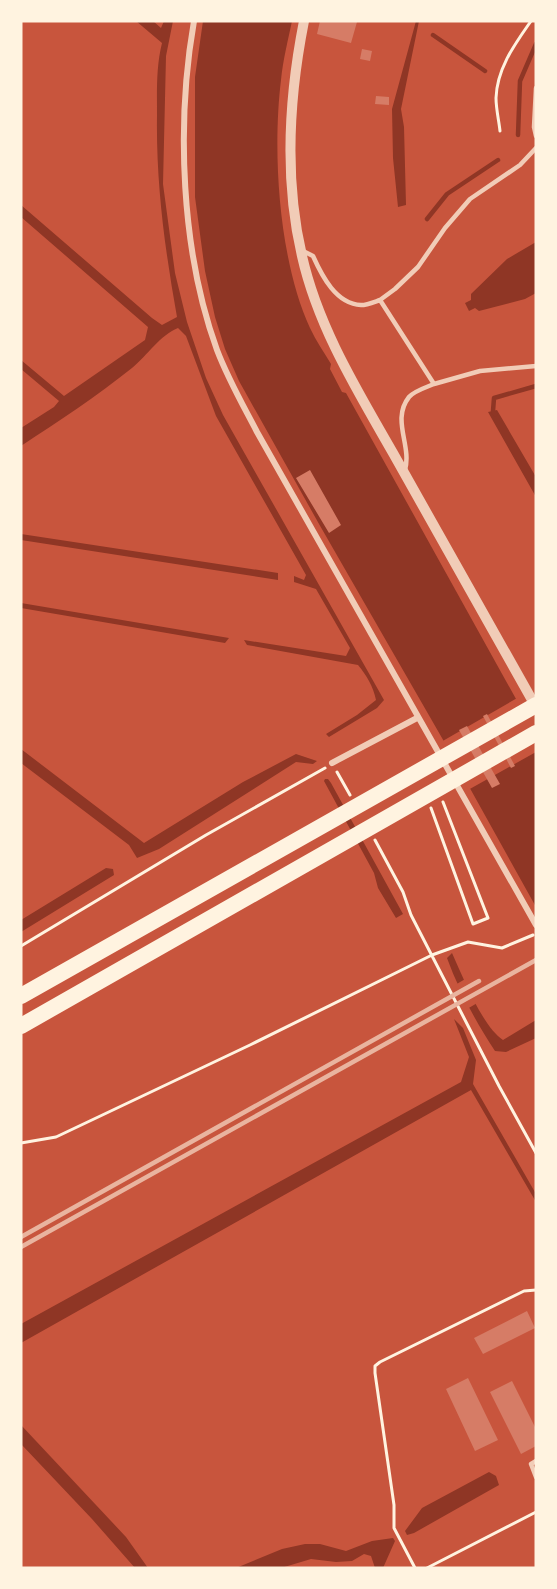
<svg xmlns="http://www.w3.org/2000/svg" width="557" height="1589" viewBox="0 0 557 1589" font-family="'Space Grotesk',sans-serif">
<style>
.water{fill:#8f3625}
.pier{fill:#c8553d}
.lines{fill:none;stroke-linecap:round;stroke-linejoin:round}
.stream{stroke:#8f3625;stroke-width:4.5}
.building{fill:#d67c66}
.path{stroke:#fff3e0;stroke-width:3}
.service{stroke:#f1ccb7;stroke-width:4.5}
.minor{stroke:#f1ccb7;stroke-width:6}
.tertiary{stroke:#f1ccb7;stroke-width:10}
.motorway{stroke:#fff3e0;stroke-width:16}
.rail{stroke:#e9b49f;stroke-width:4.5}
</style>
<rect width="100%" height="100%" fill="#c8553d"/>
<path class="water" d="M136 21H153L161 28 164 21H173L166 56 163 184 175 273 187 322 206 378 223 415 384 700 377 708 329 737 326 734 357 715 376 700C373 686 367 676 358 665L247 645 244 640 346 656 350 648 316 589 294 582V576L304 580 306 575 216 416 186 336 178 328C160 335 148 355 132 368 97 396 59 421 21 446V428L54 407 59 401 21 369V360L64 396 145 340 148 327 21 217V205L152 318 162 325 177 317C165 250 156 184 157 116 157 91 156 67 162 43Z
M203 21H292C288 40 283 60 281 80 272 153 279 261 310 328 316 341 324 352 331 364L330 369 342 392 346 393 536 735V907L442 738 319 524 239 381 225 349 215 317 205 271 195 197V77Z
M416 21H419L401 109 404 127 406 205 398 207 393 158 392 109Z
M536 242V293L525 299 479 311 475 308 469 311 465 303 471 300V294L507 259Z
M497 410 536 477V497L488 412Z
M21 534 278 573V580L21 540Z
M21 603 229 638 225 643 21 608Z
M21 749 144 843 243 782 296 754 317 761 313 764 296 762 159 849 137 858 129 845 21 763Z
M325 779H328L331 783 403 914 396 918 378 888 374 873 324 781Z
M106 868 113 869 114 875 21 932V920Z
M452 953C463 977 482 1026 503 1040L536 1020V1038L506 1052 495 1051C476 1022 459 991 447 958Z
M454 1019 463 1028 476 1060 473 1084 536 1194V1202L471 1090 21 1343V1324L461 1082 469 1057Z
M21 1425 126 1537 148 1568H135L92 1519 21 1444Z
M489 1472 496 1476 499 1485 414 1533 407 1535 405 1531 422 1508Z
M393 1538 395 1541 383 1568H375L371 1556 364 1554 352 1561 336 1562 311 1559 281 1568H236L282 1549 305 1544H320L346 1551 372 1541Z"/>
<path class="pier" d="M519 697 536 728V752L468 790 441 742Z
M467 978 479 1002 467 1009 455 985Z"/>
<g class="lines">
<path class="stream" d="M433 35 485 71
M518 135 520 81 536 44
M427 219 447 194 498 160
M495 414 493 411 494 398 536 386"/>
</g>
<path class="building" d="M320 21 357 22 351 43 317 34Z
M362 49 372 51 370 61 360 59Z
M376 96 389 97V105L375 104Z
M310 470 341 525 329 533 296 478Z
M487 714 515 766 511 768 483 716Z
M467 726 500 784 492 788 459 730Z
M527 1311 535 1328 483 1354 474 1338Z
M468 1378 498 1440 475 1451 446 1389Z
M512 1381 536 1429V1446L521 1454 490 1392Z"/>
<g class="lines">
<path class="path" d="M500 131C499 121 496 109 496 98 497 68 515 44 531 21
M337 772 350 795
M431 808 473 924 488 918 443 802
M375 840 403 892 411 915 499 1086 536 1153
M21 946 206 835 325 768
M21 1143 56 1137 250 1045 432 955 468 942 502 948 533 935
M415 1568 394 1528V1505L375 1373V1366L380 1362 524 1291 536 1290
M427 1568 536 1512"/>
<path class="service" d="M536 88 534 127 536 136
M303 251 313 256C322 276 336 304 361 305 367 305 374 302 380 300L434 384C427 387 414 391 409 397 391 420 412 445 405 470
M380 300 395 289 418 267 445 228 470 199 520 165 536 148
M434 384 480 371 536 366
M536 1461 531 1464 536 1477"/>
<path class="minor" d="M194 21C176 124 181 251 217 350 228 379 243 405 257 432L536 925
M332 763 417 718"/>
<path class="tertiary" d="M304 21C289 97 284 179 302 256 318 327 357 390 393 453 440 538 489 622 536 707"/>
<path class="motorway" d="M21 996 536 705
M21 1026 536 733"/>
<path class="rail" d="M21 1237 479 981
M21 1247 536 960"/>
</g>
<rect width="557" height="1589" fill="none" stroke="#fff3e0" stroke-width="45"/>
</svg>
